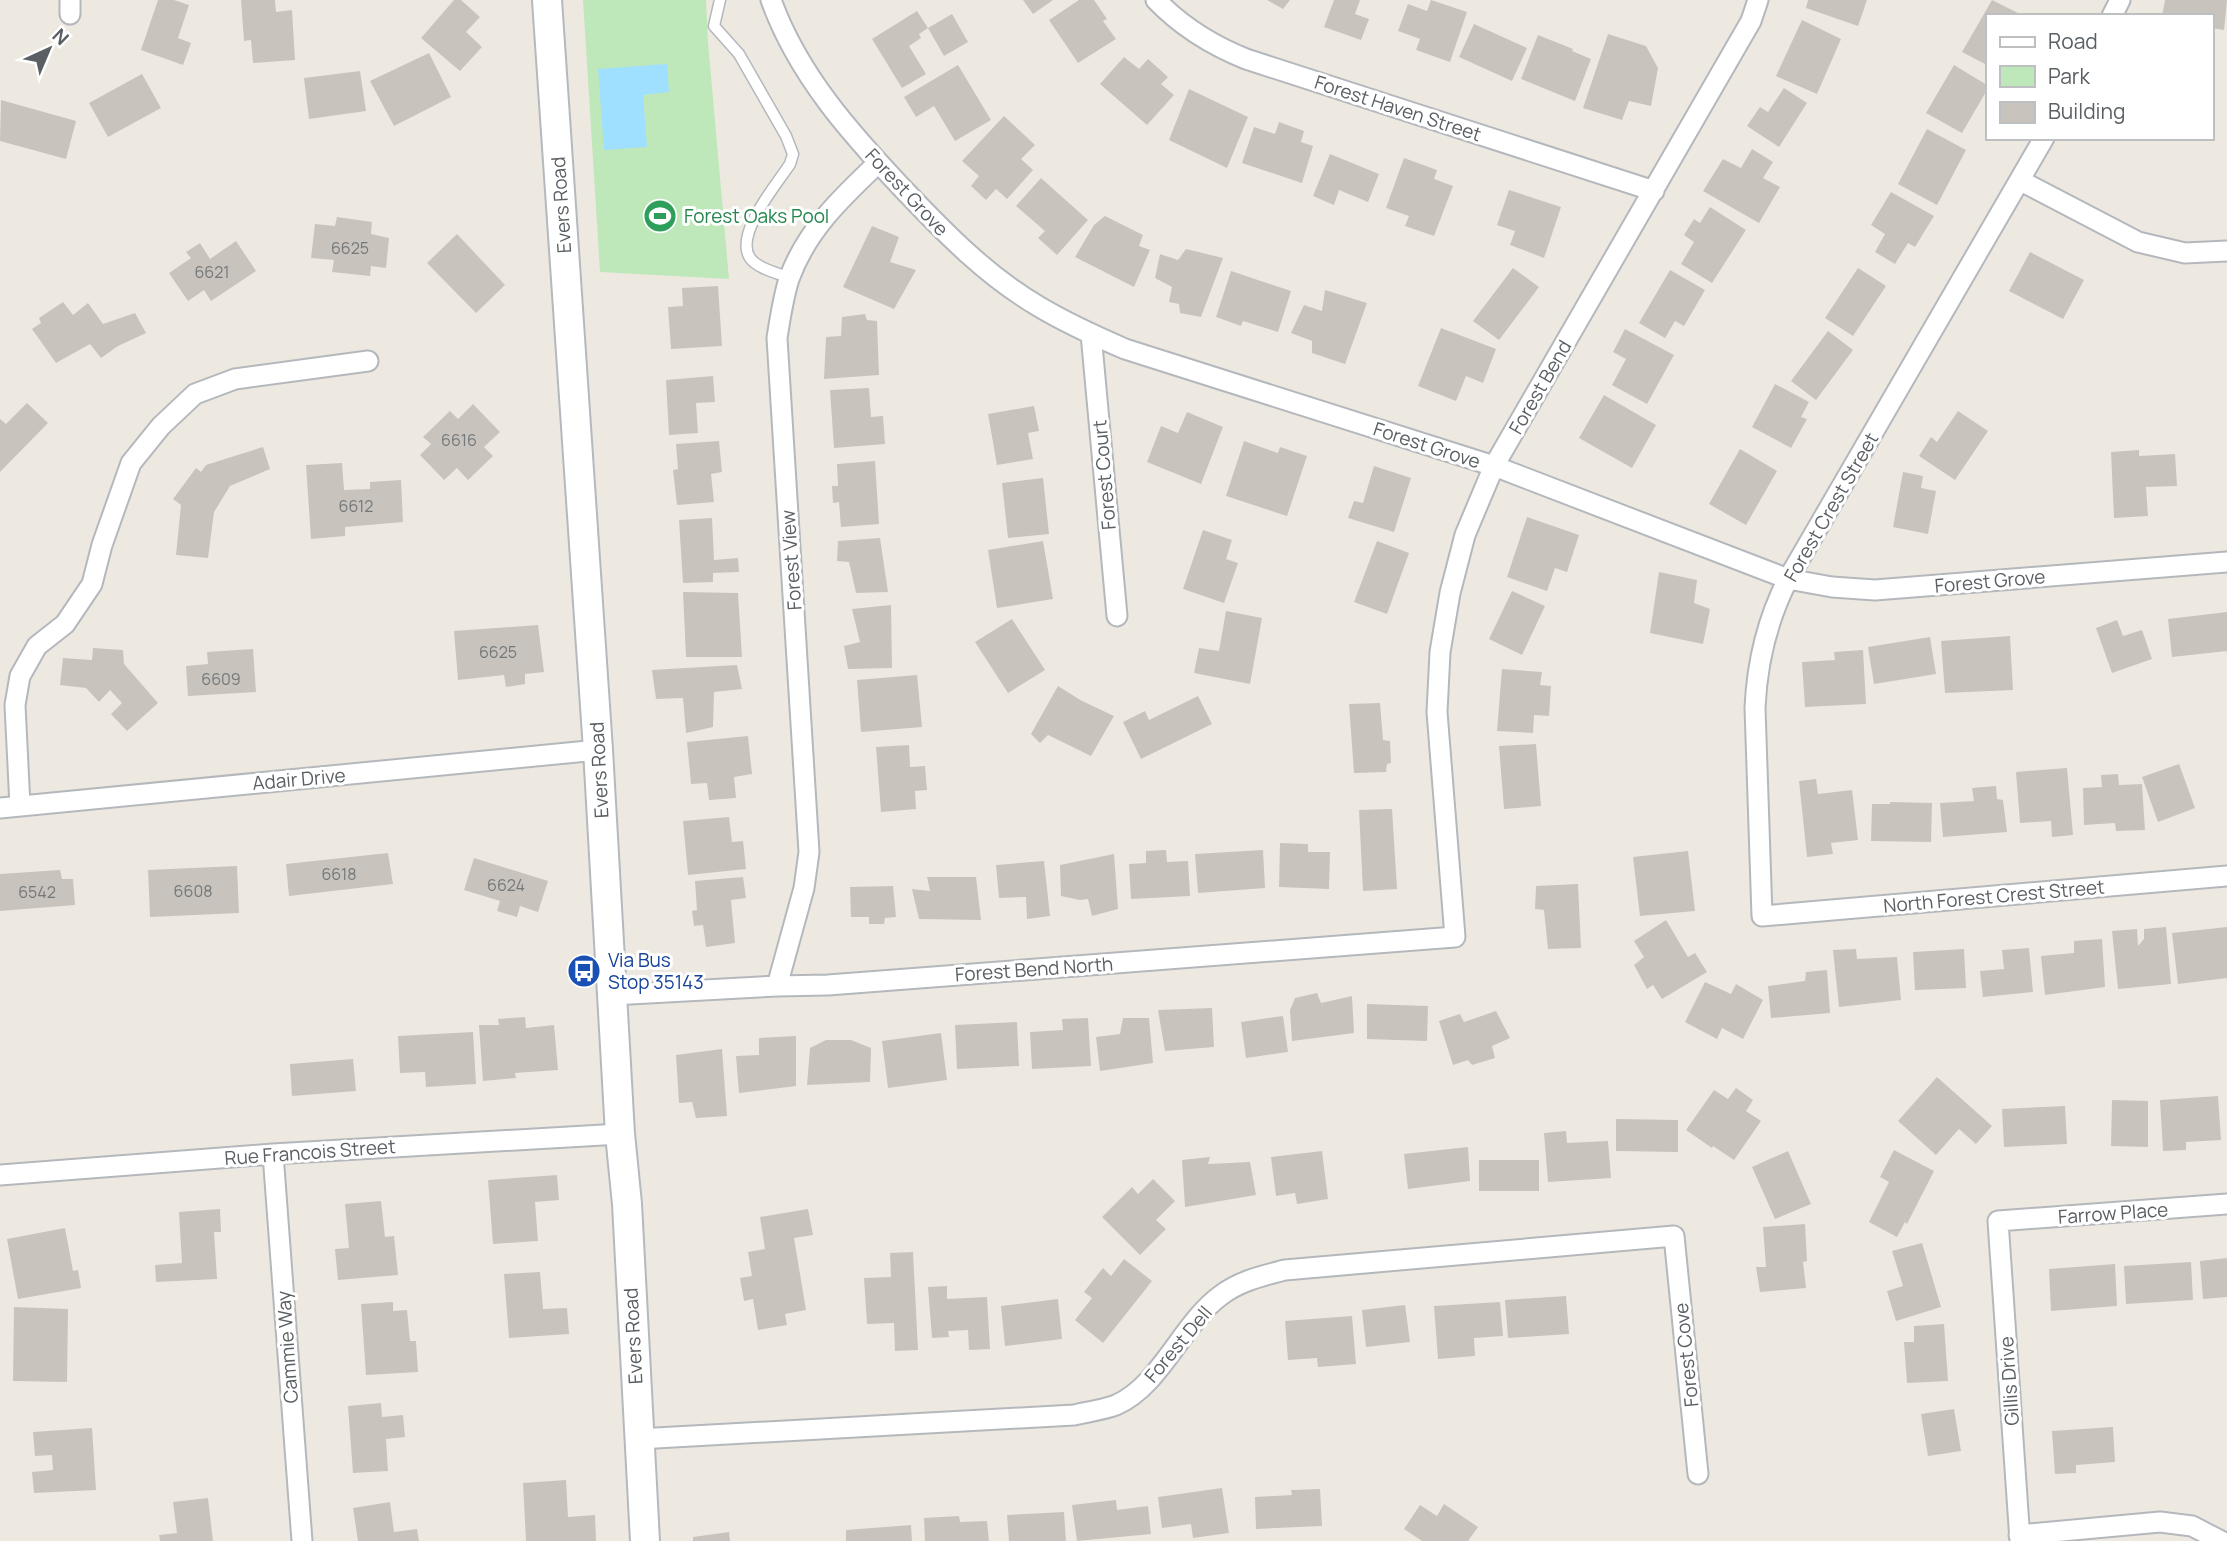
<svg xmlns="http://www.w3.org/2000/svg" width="2227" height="1541" viewBox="0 0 2227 1541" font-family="Manrope,sans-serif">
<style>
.green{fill:#bfe8ba}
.water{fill:#9fdfff}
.building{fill:#c8c4bd}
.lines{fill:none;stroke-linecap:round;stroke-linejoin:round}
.service-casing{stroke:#b4b8bd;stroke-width:13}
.minor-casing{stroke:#b4b8bd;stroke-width:23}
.secondary-casing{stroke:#b4b9bf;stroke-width:32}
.service{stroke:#fff;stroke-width:10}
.minor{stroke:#fff;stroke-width:19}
.secondary{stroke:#fff;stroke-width:28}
.labels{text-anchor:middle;stroke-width:6;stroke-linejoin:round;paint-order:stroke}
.number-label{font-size:16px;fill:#75787a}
.street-label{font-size:19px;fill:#595f63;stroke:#fff}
.leisure-label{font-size:19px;fill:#27864d;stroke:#fff;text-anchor:start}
.transit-label{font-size:19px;fill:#164399;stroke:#fff;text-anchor:start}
</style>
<rect width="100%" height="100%" fill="#eee9e0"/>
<path class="green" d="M583 0H706L708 42 729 279 600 272Z"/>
<path class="water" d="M667 64 669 92 643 95 647 147 604 150 598 69Z"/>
<path class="building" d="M158 0H174L189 5 178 38 191 43 183 65 141 50Z
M241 0H275L276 12 292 10 295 60 253 63 251 40 244 41Z
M454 0H461L480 17 466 32 482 47 460 71 421 38Z
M1023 0H1053L1033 14Z
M1079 0H1094L1107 19 1103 21 1116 39 1078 63 1049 20Z
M1267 0H1290L1283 9Z
M1334 0H1360L1355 14 1369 19 1361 40 1324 27Z
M1431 0 1467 12 1450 62 1416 50 1420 39 1398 31 1408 4 1427 11Z
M1808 0H1867L1858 26 1806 8Z
M1992 0 2024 16H1987V65L1962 52Z
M2165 0H2227L2224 30 2211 28V16H2162Z
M917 11 928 28 919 34 921 38 909 46 926 74 902 88 872 39Z
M952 14 968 42 944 56 928 28Z
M1802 20 1841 39 1817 94 1776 76Z
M1474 24 1527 48 1512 81 1459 57Z
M1608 34 1646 46 1658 68 1651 106 1629 101 1622 120 1583 108Z
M1538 35 1573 49 1572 51 1591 59 1575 101 1521 79Z
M429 53 451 97 394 126 370 81Z
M1124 57 1139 69 1148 59 1168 77 1161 84 1174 95 1147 125 1100 84Z
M958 65 991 120 955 141 934 106 916 117 904 97Z
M1954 65 1987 85V90L1962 133 1926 113Z
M360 71 366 111 309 119 304 78Z
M142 74 161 108 108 137 89 103Z
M1784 88 1807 103 1779 147 1747 126 1760 107 1768 112Z
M1189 89 1248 117 1227 168 1169 140Z
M1 100 76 121 66 159 0 141Z
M1004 116 1035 145 1021 159 1033 170 1007 199 996 189 986 200 971 186 979 176 962 161Z
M1279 122 1304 131 1301 142 1313 146 1302 183 1242 163 1254 127 1275 134Z
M1927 129 1966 150 1937 205 1898 184Z
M1752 149 1773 162 1763 178 1780 187 1759 223 1703 191 1723 159 1741 168Z
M1330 154 1379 174 1368 202 1339 190 1334 205 1313 196Z
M1404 158 1437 170 1434 179 1453 186 1434 236 1405 226 1409 216 1386 208Z
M1041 178 1088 220 1057 255 1038 238 1045 231 1016 206Z
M1509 190 1561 207 1544 258 1510 245 1515 231 1497 225Z
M1891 192 1934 216 1915 247 1908 243 1895 264 1875 252 1885 234 1871 225Z
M1710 207 1746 230 1712 283 1681 264 1694 242 1684 235 1694 219 1700 223Z
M1105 216 1143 235 1139 246 1150 250 1134 287 1075 257 1094 225Z
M337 217 372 222 371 234 389 238 386 268 371 266 370 276 332 272 334 260 311 258 315 224 335 226Z
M872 226 899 237 890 262 916 270 894 309 843 287Z
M457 234 505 285 476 313 427 263Z
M236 241 256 271 211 301 204 290 188 301 169 273 191 258 186 252 200 243 210 259Z
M1186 249 1223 258 1201 317 1180 313 1179 304 1169 302 1172 287 1155 278 1160 254 1178 260Z
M2030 252 2084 280 2063 319 2009 291Z
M1513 268 1539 287 1499 340 1473 321Z
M1858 268 1886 286 1853 336 1825 318Z
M1670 270 1705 290 1684 326 1675 321 1665 338 1639 323Z
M1231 271 1291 291 1278 332 1243 321 1241 326 1216 317Z
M718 286 722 346 671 349 668 307 683 306 682 288Z
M1325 290 1367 303 1345 364 1312 353V341L1291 333 1304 305 1322 311Z
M63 302 73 315 88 303 103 324 135 313 146 333 118 346 101 358 90 344 56 363 32 329 41 323 39 318Z
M865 314 867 320 877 321 879 375 824 379 826 337 841 336 842 317Z
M1441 328 1496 349 1483 383 1466 376 1456 401 1418 386Z
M1625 329 1674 355 1647 404 1612 385 1626 359 1613 352Z
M1828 331 1853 350 1816 400 1791 381Z
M713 376 715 402 696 403 698 433 669 435 666 380Z
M1775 384 1809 402 1801 417 1807 419 1791 448 1752 427Z
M869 388 871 417 883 416 885 444 834 448 830 390Z
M1604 395 1656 425 1632 468 1579 438Z
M27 403 48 423 0 472V419L6 424Z
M473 404 500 432 484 447 493 456 468 480 457 468 444 480 420 455 431 444 423 437 450 411 458 419Z
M1034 406 1039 431 1028 433 1033 459 997 465 988 414Z
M1958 411 1988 431 1955 480 1919 456 1931 437 1937 442Z
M1187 412 1223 427 1201 484 1147 462 1161 426 1178 433Z
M719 441 722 472 711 474 714 502 677 505 673 470 678 469 676 444Z
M1244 441 1278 453 1280 447 1307 456 1287 516 1226 496Z
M263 447 270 469 230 486 214 512 208 558 176 555 181 505 173 499 196 468 201 472 206 465Z
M1740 449 1777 471 1746 525 1709 504Z
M2139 450V456L2175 454 2177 486 2146 487 2148 516 2114 518 2111 452Z
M875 461 879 524 841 527 839 502 833 503 832 486H838L837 464Z
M342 463 344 490 370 489V482L401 480 403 522 345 527V536L311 539 306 465Z
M1374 466 1411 478 1394 532 1348 518 1354 501 1363 503Z
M1903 472 1923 476 1921 488 1936 491 1928 534 1893 527Z
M1043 478 1049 534 1008 538 1002 483Z
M1527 517 1579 535 1567 572 1555 568 1547 591 1507 577Z
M712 518 714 560 738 558 739 572 713 573V582L683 583 679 520Z
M1203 530 1232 540 1226 559 1238 563 1224 603 1183 589Z
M880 538 888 592 856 593 849 562 837 561 838 541Z
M1043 541 1053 599 997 608 988 550Z
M1377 541 1409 553 1387 614 1354 602Z
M1659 572 1697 580 1694 603 1710 609 1703 644 1650 633Z
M1512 591 1545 606 1522 655 1489 639Z
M683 592 738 593 742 657H686Z
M891 605 892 668 848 669 844 646 860 642 852 609Z
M1226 611 1262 618 1250 684 1194 673 1199 648 1219 651Z
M2227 612V651L2172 657 2168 619Z
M1012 619 1045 670 1008 693 975 642Z
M2117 620 2123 636 2142 630 2152 659 2112 673 2096 628Z
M538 625 544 672 525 674V684L506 687 504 675 458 680 454 631Z
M2010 636 2013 690 1945 693 1941 641Z
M1930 637 1936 674 1874 684 1868 647Z
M93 648 123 650 124 664 158 703 127 731 111 714 122 703 110 690 99 702 86 688 60 685 63 658 92 660Z
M253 649 256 692 188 696 186 666 208 664 207 652Z
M1863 650 1866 704 1805 707 1802 662 1835 660 1834 652Z
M737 665 742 689 714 692 713 727 686 733 683 698 656 699 652 670Z
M1502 669 1542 672 1540 685 1551 686 1549 716 1534 715 1533 733 1497 731Z
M917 675 922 727 861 732 857 680Z
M1058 686 1082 701 1114 716 1091 756 1048 735 1040 743 1031 734Z
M1198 696 1212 724 1141 759 1123 722 1145 711 1149 720Z
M1380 703 1383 740 1390 741 1391 763 1387 764 1386 772 1354 773 1349 704Z
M748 736 752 774 734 777 736 798 709 800 707 783 691 784 687 742Z
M1536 744 1541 806 1504 809 1499 746Z
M909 745 910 767 925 766 927 790 915 791 916 809 881 812 876 747Z
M2179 764 2195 808 2158 822 2142 777Z
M2067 768 2073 835 2052 837 2051 821 2020 823 2016 772Z
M2118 774 2119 785 2142 784 2145 830 2116 831 2115 823 2084 825 2083 788 2102 787 2101 775Z
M1816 779 1818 794 1852 790 1858 840 1831 843 1833 854 1807 857 1799 781Z
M1996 786 1997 799 2003 800 2007 832 1943 837 1940 803 1974 801 1972 788Z
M1890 802 1932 803 1931 842 1871 841 1872 804H1890Z
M1392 809 1397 889 1363 891 1359 810Z
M729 817 732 842 743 841 746 869 688 875 683 821Z
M1280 843 1308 844V852H1330L1329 889 1279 887Z
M1166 850 1167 862 1188 861 1190 896 1131 899 1129 864 1146 863V851Z
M1263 850 1265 888 1198 893 1195 854Z
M1688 851 1695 911 1640 916 1633 857Z
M388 853 393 884 289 896 286 864Z
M1114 854 1118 909 1092 916 1088 899 1080 900 1061 896 1060 865Z
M474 858 548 881 538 912 520 906 517 917 497 911 500 901 464 890Z
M1044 861 1050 916 1027 919 1026 897 999 898 996 865Z
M237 866 239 913 150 917 148 870Z
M60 870 62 879H73L75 905 0 911V874Z
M743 877 746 898 731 900 735 943 706 947 703 925 694 926 692 911 697 910 695 881Z
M927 877H976L981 920 919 919 912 889 930 891Z
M1578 884 1581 948 1548 949 1544 910 1535 909 1536 886Z
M893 886 896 917 885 918 884 924H869V917H851L850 887Z
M1666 920 1688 957 1695 953 1707 972 1662 999 1653 985 1647 989 1634 965 1644 957 1634 941Z
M2166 927 2171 984 2118 989 2112 931 2137 929 2138 946 2144 939V929Z
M2227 927V978L2178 984 2172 933Z
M2102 939 2105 987 2045 995 2041 956 2074 953V941Z
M2029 948 2033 992 1983 997 1980 971 2004 969 2002 950Z
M1856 949 1857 959 1897 957 1901 1000 1839 1007 1833 950Z
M1964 949 1966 988 1915 990 1913 952Z
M1827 970 1830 1013 1771 1018 1768 986 1805 981 1806 972Z
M1705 982 1731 994 1736 984 1763 1000 1743 1039 1722 1028 1717 1039 1685 1022Z
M1317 993 1321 1003 1352 996 1354 1033 1292 1041 1290 1010 1295 998Z
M1367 1004 1428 1006 1427 1041 1367 1039Z
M1212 1008 1214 1047 1165 1051 1158 1010Z
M1496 1011 1510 1038 1492 1046 1495 1058 1472 1065 1468 1060 1453 1065 1439 1021 1460 1014 1464 1022Z
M1283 1016 1288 1052 1246 1058 1241 1022Z
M525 1017 526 1028 554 1025 558 1070 515 1073 516 1078 483 1081 479 1025H499L498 1019Z
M1088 1018 1091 1066 1032 1069 1030 1032 1063 1030 1062 1019Z
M1123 1018H1149L1153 1063 1100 1071 1096 1037 1120 1034Z
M1017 1022 1019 1066 957 1069 955 1025Z
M473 1032 476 1084 426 1087 425 1072 400 1073 398 1036Z
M941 1033 947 1080 888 1088 882 1041Z
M796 1036V1086L739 1093 736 1056 759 1055V1038Z
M826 1040H851L871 1048 870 1082 807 1085 810 1048Z
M722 1049 727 1116 696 1118 692 1102 679 1103 676 1055Z
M353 1059 356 1091 292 1096 290 1064Z
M1937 1077 1992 1126 1976 1144 1959 1129 1936 1155 1898 1121Z
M1736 1088 1753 1100 1746 1111 1761 1121 1734 1160 1713 1146 1712 1148 1686 1130 1714 1090 1728 1099Z
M2218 1096 2221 1140 2186 1142V1150L2163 1151 2160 1100Z
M2112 1100 2148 1101V1147L2111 1146Z
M2065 1106 2067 1144 2004 1147 2002 1109Z
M1616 1119 1678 1120V1152L1616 1151Z
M1566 1131 1567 1143 1608 1141 1611 1178 1548 1182 1544 1133Z
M1468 1147 1470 1181 1408 1189 1404 1154Z
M1894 1150 1934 1171 1907 1224 1905 1222 1897 1237 1869 1222 1889 1182 1880 1177Z
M1322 1151 1328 1199 1297 1204 1295 1193 1276 1196 1271 1157Z
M1788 1151 1811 1204 1775 1219 1752 1167Z
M1210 1157 1208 1164 1250 1162 1256 1195 1185 1207 1182 1160Z
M1479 1160H1539V1191H1479Z
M557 1175 559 1200 535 1202 538 1241 493 1244 488 1180Z
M1153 1179 1175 1201 1156 1220 1166 1229 1140 1255 1102 1217 1132 1187 1138 1194Z
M381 1201 385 1237 394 1236 398 1275 338 1280 335 1249 349 1248 345 1204Z
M220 1209 221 1232H214L217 1279 156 1282 155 1265 182 1263 179 1212Z
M808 1209 813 1235 794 1238 806 1310 785 1314 787 1325 758 1330 753 1299 744 1301 740 1278 752 1276 748 1252 765 1249 760 1217Z
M1805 1224 1807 1261 1803 1262 1806 1288 1760 1292 1756 1267H1766L1763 1227Z
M65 1228 73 1271 78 1270 81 1288 18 1299 7 1239Z
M1922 1243 1941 1307 1896 1321 1887 1291 1903 1286 1892 1251Z
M913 1252 918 1350 895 1351 894 1323 867 1324 864 1278 891 1277 890 1253Z
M2227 1258V1297L2203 1299 2200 1261Z
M1124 1259 1152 1281 1103 1343 1075 1320 1092 1298 1084 1292 1103 1268 1111 1276Z
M2191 1262 2193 1300 2126 1304 2124 1266Z
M2115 1264 2117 1306 2051 1311 2049 1269Z
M540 1272 543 1309 567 1308 569 1334 509 1338 504 1274Z
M947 1286V1299L987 1297 990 1349 969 1350 968 1330 948 1331 949 1337 932 1338 928 1287Z
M1566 1296 1569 1334 1508 1338 1505 1300Z
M1058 1299 1062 1339 1005 1346 1001 1306Z
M393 1302V1311L407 1310 410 1341H416L418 1372 366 1375 361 1304Z
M1500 1302 1503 1336 1474 1338 1475 1356 1438 1359 1434 1306Z
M1405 1305 1410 1342 1366 1347 1362 1310Z
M14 1307 68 1309 67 1382 13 1381Z
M1352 1316 1356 1364 1318 1367 1317 1358 1288 1360 1285 1321Z
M1944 1324 1948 1381 1907 1383 1904 1342H1914V1326Z
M381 1403 382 1417 403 1415 405 1437 386 1439 388 1471 353 1473 348 1406Z
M1954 1409 1961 1451 1928 1456 1921 1414Z
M2113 1427 2115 1462 2076 1465V1473L2055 1474 2052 1431Z
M92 1428 96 1490 34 1493 32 1472 53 1470 52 1455 35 1456 33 1432Z
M566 1480 568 1517 595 1515 596 1541H526L523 1483Z
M1222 1488 1229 1533 1193 1538 1191 1524 1162 1528 1158 1497Z
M1320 1489 1322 1526 1256 1529 1255 1497 1292 1495 1291 1490Z
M208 1498 213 1541H160L159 1535 177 1533 173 1502Z
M1116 1500 1117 1510 1148 1506 1151 1534 1077 1541 1072 1505Z
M390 1502 394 1532 417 1529 419 1541H358L353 1508Z
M1444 1504 1478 1527 1468 1541H1422L1404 1529 1420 1505 1437 1516Z
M1064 1512 1066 1541H1009L1007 1515Z
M959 1516 960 1522 987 1521 989 1541H925L924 1518Z
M911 1525 912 1541H846V1530Z
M729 1532 730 1541H693V1537Z"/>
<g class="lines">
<defs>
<path id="service" d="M720 0 714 26 739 54 786 136 793 154 790 164C777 184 734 234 750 258 758 269 778 273 790 278"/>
<path id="minor" d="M70 0V14
M771 0C798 75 851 134 905 191 946 234 987 276 1038 306 1066 323 1095 336 1125 349L1494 466 1788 579 1832 587 1875 590 2227 562
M1156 0C1182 27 1211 45 1246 59L1654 191
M2112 16 2120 0
M2044 138 1788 579C1767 620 1757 662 1755 708L1762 916 2227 876
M2021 181 2138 242 2185 253 2227 251
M1091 334 1117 616
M20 806 15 705 20 676 37 646 65 624 92 584 102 545 131 463 161 426 195 394 235 379 368 361
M0 808 598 750
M777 986 804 888 809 852 777 338C780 319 783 298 789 279 806 231 842 197 878 163
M612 995 777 986 828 985 1455 937 1437 712 1440 652 1450 593 1465 535 1494 466 1751 21 1758 0
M273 1154 302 1541
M0 1175 273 1154 620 1134
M638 1439 1074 1415C1087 1412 1103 1410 1116 1405 1160 1386 1182 1324 1220 1296 1239 1281 1262 1276 1285 1270L1674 1236 1698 1474
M2019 1535 2160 1522 2192 1526 2221 1541
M2020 1541 1998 1221 2227 1204"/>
<path id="secondary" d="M547 0 598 750 620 1134 627 1204 645 1541"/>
</defs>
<use href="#service" class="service-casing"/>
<use href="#minor" class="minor-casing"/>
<use href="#secondary" class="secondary-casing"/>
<use href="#service" class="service"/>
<use href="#minor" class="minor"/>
<use href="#secondary" class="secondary"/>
</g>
<defs>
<symbol id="stadium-disc" viewBox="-11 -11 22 22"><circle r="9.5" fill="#2e9e5b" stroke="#fff"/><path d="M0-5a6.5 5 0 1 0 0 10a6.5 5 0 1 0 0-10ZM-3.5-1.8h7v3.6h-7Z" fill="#fff"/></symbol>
<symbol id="bus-disc" viewBox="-11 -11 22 22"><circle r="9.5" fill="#1a4fb4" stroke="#fff"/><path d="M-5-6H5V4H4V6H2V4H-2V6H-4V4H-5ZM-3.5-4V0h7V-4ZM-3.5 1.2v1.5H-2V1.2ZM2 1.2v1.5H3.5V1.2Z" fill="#fff"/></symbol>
</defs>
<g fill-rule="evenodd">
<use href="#stadium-disc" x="641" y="197" width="38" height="38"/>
<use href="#bus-disc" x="565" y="952" width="38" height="38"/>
</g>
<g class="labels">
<g class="number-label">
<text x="350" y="254">6625</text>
<text x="212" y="278">6621</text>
<text x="459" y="446">6616</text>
<text x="356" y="512">6612</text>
<text x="498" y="658">6625</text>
<text x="221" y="685">6609</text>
<text x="339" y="880">6618</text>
<text x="506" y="891">6624</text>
<text x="193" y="897">6608</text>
<text x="37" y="898">6542</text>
</g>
<g class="street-label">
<text transform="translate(1398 108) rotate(18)" y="7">Forest Haven Street</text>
<text transform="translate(907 192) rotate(47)" y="7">Forest Grove</text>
<text transform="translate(561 205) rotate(-94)" y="7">Evers Road</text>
<text transform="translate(1540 387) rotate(-60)" y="7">Forest Bend</text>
<text transform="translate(1427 445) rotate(18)" y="7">Forest Grove</text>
<text transform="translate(1104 475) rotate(-95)" y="7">Forest Court</text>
<text transform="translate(1831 507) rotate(-60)" y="7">Forest Crest Street</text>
<text transform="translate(791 560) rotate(-94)" y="7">Forest View</text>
<text transform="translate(1990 581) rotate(-5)" y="7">Forest Grove</text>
<text transform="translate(599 770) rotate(-93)" y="7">Evers Road</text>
<text transform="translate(299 779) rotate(-5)" y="7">Adair Drive</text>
<text transform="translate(1994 896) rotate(-5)" y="7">North Forest Crest Street</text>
<text transform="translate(1034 969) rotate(-4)" y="7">Forest Bend North</text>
<text transform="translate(310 1152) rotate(-4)" y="7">Rue Francois Street</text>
<text transform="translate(2113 1213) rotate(-4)" y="7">Farrow Place</text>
<text transform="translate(633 1336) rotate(-93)" y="7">Evers Road</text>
<text transform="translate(1178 1344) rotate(-50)" y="7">Forest Dell</text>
<text transform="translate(287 1347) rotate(-94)" y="7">Cammie Way</text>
<text transform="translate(1686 1355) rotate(-96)" y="7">Forest Cove</text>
<text transform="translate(2009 1381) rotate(-94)" y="7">Gillis Drive</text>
</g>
<g class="leisure-label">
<text x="684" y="223">Forest Oaks Pool</text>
</g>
<g class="transit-label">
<text x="608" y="967">Via Bus<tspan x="608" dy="22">Stop 35143</tspan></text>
</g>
</g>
<rect x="1986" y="14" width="228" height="126" fill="#ffffff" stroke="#bdbfc1" stroke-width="2"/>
<rect x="2000" y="37" width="35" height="10" fill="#ffffff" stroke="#bdbfc1" stroke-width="2"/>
<text x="2048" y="49" font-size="21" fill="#595f63">Road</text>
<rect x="2000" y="66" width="35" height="21" fill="#bfe8ba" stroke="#bdbfc1" stroke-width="2"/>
<text x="2048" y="84" font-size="21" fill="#595f63">Park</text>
<rect x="2000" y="102" width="35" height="21" fill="#c8c4bd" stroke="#bdbfc1" stroke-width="2"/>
<text x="2048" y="119" font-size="21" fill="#595f63">Building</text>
<g transform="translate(49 49) rotate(44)" stroke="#ffffff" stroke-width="5" paint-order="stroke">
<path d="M0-5L12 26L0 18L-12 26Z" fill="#595f63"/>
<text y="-10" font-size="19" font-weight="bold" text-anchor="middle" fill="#595f63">N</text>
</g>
</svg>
